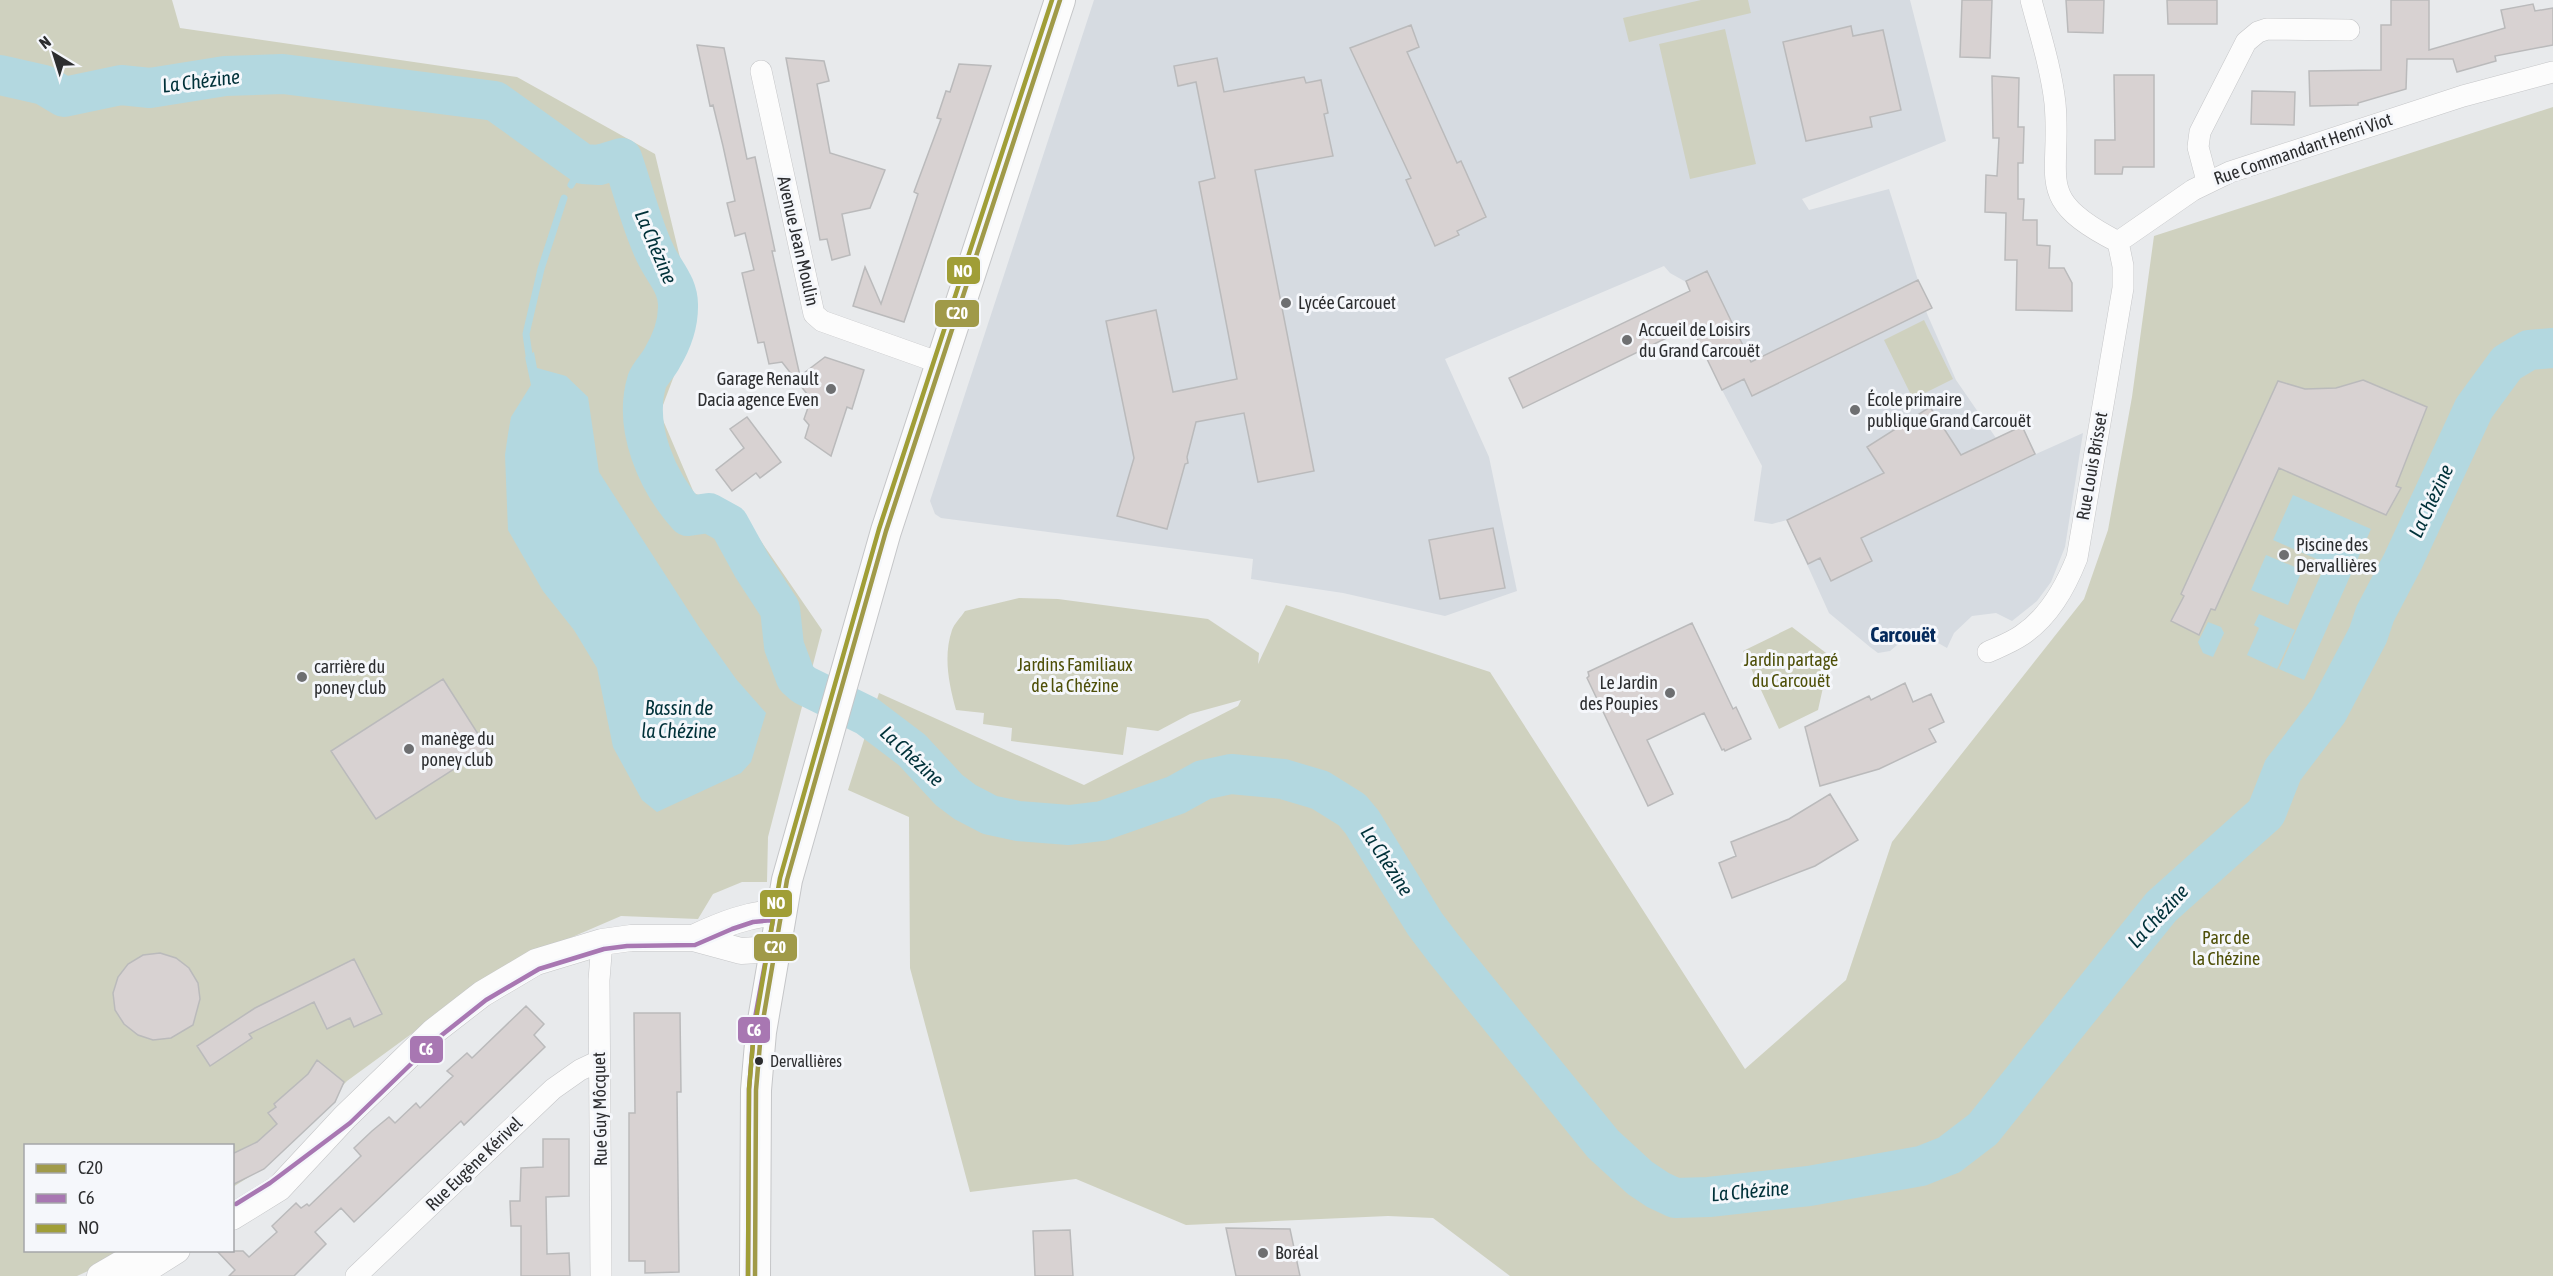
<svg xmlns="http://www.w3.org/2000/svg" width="2553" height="1276" viewBox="0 0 2553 1276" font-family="'Asap Condensed',sans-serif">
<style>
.built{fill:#d6dbe1}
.green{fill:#cfd1bf}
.water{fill:#b3d8e0}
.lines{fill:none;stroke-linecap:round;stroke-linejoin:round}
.stream{stroke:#b3d8e0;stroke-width:7}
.river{stroke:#b3d8e0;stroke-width:40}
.building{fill:#d8d2d2;stroke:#bababb;stroke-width:1.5}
.minor-casing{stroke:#c5c6c8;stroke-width:22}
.tertiary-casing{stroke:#c5c6c8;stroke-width:27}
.secondary-casing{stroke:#c5c6c8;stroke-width:32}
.minor{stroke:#fcfcfc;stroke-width:21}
.tertiary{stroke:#fcfcfc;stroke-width:26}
.secondary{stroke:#fcfcfc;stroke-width:30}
.bus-1-casing{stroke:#f5f7fb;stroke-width:9}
.bus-2-casing{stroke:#f5f7fb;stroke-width:9}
.bus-3-casing{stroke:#f5f7fb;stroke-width:9}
.bus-1{stroke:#a09a49;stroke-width:4.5}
.bus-2{stroke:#a877b2;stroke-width:4.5}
.bus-3{stroke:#a09e37;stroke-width:4.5}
.poi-dot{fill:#6e6f71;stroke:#f5f7fb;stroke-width:2}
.bus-dot{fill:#2c2d2f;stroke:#f5f7fb;stroke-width:2}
.labels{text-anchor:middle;stroke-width:6;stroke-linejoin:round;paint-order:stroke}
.bus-label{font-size:16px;fill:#2c2d2f;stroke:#f5f7fb;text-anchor:start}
.street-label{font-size:18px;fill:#2c2d2f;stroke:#f5f7fb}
.poi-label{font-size:18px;fill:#2c2d2f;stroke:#f5f7fb;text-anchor:start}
.park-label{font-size:18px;fill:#4e4f08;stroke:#f5f7fb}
.water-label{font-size:20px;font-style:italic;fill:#003139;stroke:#f5f7fb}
.neighbourhood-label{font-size:20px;font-weight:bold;fill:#042a5c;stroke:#f5f7fb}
.line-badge{stroke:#f5f7fb;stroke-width:2}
.badge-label{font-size:16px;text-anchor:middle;font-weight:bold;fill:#fff}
</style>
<rect width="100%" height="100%" fill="#e8eaec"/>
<path class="built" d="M1094 0H1910L1946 141 1802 199 1809 210 1889 189 1918 280 1932 308 1926 311 1928 316 1956 380 1996 438 2022 426 2036 454 2083 433 2065 547 2051 582 2037 601 2012 621 1996 613 1972 616 1954 633 1947 648 1915 630 1890 651 1878 653 1870 647 1829 613 1787 520 1772 524 1754 521 1762 466 1722 390 1704 319 1686 282 1670 273 1664 266 1445 359 1489 457 1517 591 1445 616 1343 593 1251 579 1253 559 941 518 935 514 930 501Z"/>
<path class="green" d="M0 0H172L180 28 517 77 655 154 695 320 660 413 694 493 743 515 822 630 768 837 767 882H742L713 894 698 919 621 916 503 967 347 1081 263 1168 233 1187 232 1146H26V1250L132 1251 77 1276H0Z
M1701 0H1748L1751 13 1629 42 1623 18Z
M1725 29 1756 164 1690 179 1659 44Z
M2553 107V1276H1510L1433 1218 1388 1216 1186 1225 1076 1179 970 1192 910 968 909 817 848 790 879 693 1084 785 1238 706 1241 700 1190 714 1158 731 1127 727 1123 755 1011 741 1012 728 983 724 984 713 956 710C949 684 943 657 952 630 954 624 961 617 965 611L1019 598 1058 599 1208 619 1259 653 1258 664 1286 605 1490 672 1745 1069 1846 980 1892 842 2084 599 2108 530 2132 397 2154 236Z
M1924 320 1953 379 1913 399 1884 340Z
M1792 627 1830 656 1818 710 1779 729 1743 651Z"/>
<path class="water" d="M534 352 537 368 566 376 588 397 599 472 699 627 736 679 766 713 751 762 741 773 657 812 642 800 613 747 597 668 574 630 543 591 508 530 505 455 508 434 511 417 531 385 525 357Z
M2293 495 2371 529 2304 680 2279 669 2326 563 2273 540Z
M2266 555 2302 570 2288 605 2251 590Z
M2259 614 2295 630 2277 669 2247 655 2259 628 2254 625Z
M2208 622 2221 627 2224 633 2213 657 2203 653 2198 642Z"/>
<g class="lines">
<path class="stream" d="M571 185 583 164
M529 355 526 334 541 269 564 198"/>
<path class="river" d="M0 75 44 85 64 97 121 85 150 88 225 76 283 74 495 101 583 164 599 165 622 158C633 189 641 224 655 253 663 271 679 285 678 307 678 324 671 343 662 358 658 366 650 373 647 381 633 427 657 482 688 516L709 513 729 524 752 566 780 609 784 646 796 678 804 685 867 716 912 750 949 790 965 802 990 815 1018 821 1069 825 1102 821 1176 795 1203 780 1231 774 1283 779 1320 790 1352 810 1362 822 1425 924 1444 949 1603 1144 1640 1178 1658 1190 1675 1198 1709 1197 1809 1186 1921 1166 1949 1155 1983 1129 2161 907 2266 813 2283 770 2328 711 2368 635 2375 614 2403 561 2474 408 2507 363 2529 350 2553 348"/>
</g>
<path class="building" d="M1962 0H1992L1990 58 1960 57Z
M2066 0H2104L2103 33 2068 32Z
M2167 0H2217V24H2168Z
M2391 0H2429V50L2505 28 2501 10 2533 4 2535 11 2553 8V45L2495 56 2496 61 2457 72 2453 59H2407L2406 89 2358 103V105L2310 106 2309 71 2381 70V25H2391Z
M1411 25 1419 47 1407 52 1457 163 1461 161 1486 217 1457 231 1459 235 1435 246 1406 180 1411 178 1350 48Z
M1851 26 1853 36 1883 30 1901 110 1870 117 1872 127 1806 141 1783 42Z
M697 45 724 48 747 159 755 157 775 251H772L800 376 825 357 864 370 852 409 847 407 831 456 805 438 809 425 804 419 811 399 782 362 769 364 764 342 758 343 742 273 754 270 745 233 735 236 727 203 735 201 723 146 713 105 710 106Z
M786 58 824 61 829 81 817 84 830 153 885 170 870 208 842 214 850 255 832 260 827 239 820 240Z
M1217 58 1224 92 1304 77 1306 83 1321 80 1328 113 1324 114 1333 156 1255 170 1314 471 1258 482 1244 413 1196 422 1187 457 1188 463 1185 464 1167 529 1117 516 1134 458 1106 321 1156 310 1173 392 1237 379 1199 182 1215 178 1196 82 1178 86 1174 66Z
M959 64 991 66 904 322 853 306 865 267 881 304 918 194 914 192 918 181 941 119 937 118 946 91 950 92Z
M2114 75H2154V167H2123L2122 174H2095V140H2115Z
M1992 76 2019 78 2018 127H2024L2023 163H2018V199H2024L2023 220H2037V245L2050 246 2049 268H2064L2072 283V311L2016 310 2017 260H2005L2006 213 1985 212 1986 175 1997 176 1999 138H1993Z
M2252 91 2295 92 2294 125 2251 124Z
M1707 271 1751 362 1918 280 1932 308 1752 396 1744 379 1722 390 1691 326 1523 408 1509 378 1690 291 1686 281Z
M2363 380 2427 407 2396 486 2401 488 2386 515 2279 468 2215 610 2211 609 2199 635 2171 621 2184 596 2181 594 2278 381 2305 389 2336 388Z
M1930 407 1961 455 2022 426 2035 454 1861 538 1872 561 1831 581 1820 558 1808 564 1787 520 1884 473 1867 447Z
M747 417 781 462 760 478 756 473 732 491 716 470 744 448 730 429Z
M1493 528 1505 588 1440 599 1429 540Z
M1692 623 1733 709 1736 707 1751 739 1725 751 1724 749 1722 750 1704 713 1647 740 1673 794 1648 806 1587 678 1589 676 1588 672Z
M443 679 487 748 376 819 331 751Z
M1905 683 1913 702 1931 694 1944 722 1929 729 1936 742 1879 769 1820 786 1805 727 1869 696 1871 700Z
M1830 794 1858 840 1815 866 1732 898 1719 863 1736 856 1731 842 1789 819Z
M160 953 176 958 189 968 198 983 200 999 193 1025 171 1038 153 1040 138 1035 124 1024 115 1010 113 993 118 977 128 964 143 955Z
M354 959 382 1014 354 1027 350 1018 327 1029 314 1002 249 1034 252 1038 210 1066 197 1046 255 1008Z
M526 1006 544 1024 534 1035 545 1047 464 1125 461 1121 354 1222 341 1208 315 1232 326 1244 294 1276H229L235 1270 217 1251H243L249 1257 277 1232 272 1226 296 1203 301 1208 307 1204 309 1206 361 1156 354 1148 372 1131 389 1117 395 1123 416 1103 420 1108 453 1076 447 1071 467 1053 472 1058Z
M634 1013H680L681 1092H677L679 1272 645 1273V1261H629V1113H635Z
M317 1060 344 1082 335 1102 264 1169 232 1185V1154L257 1142 277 1124 268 1113 276 1107 274 1104 308 1074Z
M543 1139H569V1196L546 1197 547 1254 569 1253 570 1276H521V1226H511L510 1201H520L521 1168 543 1167Z
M1226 1228 1290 1229 1300 1276H1236Z
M1070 1230 1073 1276H1035L1033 1231Z"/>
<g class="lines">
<defs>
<path id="minor" d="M2031 0C2040 34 2051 68 2055 103 2062 181 2032 198 2118 242L2193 190 2230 172 2463 96 2553 72
M761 71 814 314 822 321 940 363
M2207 181 2198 147 2200 132 2246 42 2258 32 2267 29 2349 30
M1988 652C1999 647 2012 642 2022 635 2049 617 2065 588 2077 558L2123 288V266L2118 242
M356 1276 553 1089 580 1070 599 1061
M601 1276 599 980 602 942"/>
<path id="tertiary" d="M693 938C723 924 748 914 782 912
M232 1217 279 1188 345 1117 433 1032 482 994 536 962 602 942 631 938H693L741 951 775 949
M100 1276 145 1250
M136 1276 177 1250"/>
<path id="secondary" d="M755 1276 756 1090 761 1032 787 880 886 531 1060 0"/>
</defs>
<use href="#minor" class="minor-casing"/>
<use href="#tertiary" class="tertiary-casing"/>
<use href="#secondary" class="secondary-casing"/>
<use href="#minor" class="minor"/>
<use href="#tertiary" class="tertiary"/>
<use href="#secondary" class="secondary"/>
<defs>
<path id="bus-1" d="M755 1276 756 1090 761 1032 787 880 886 531 1060 0"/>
<path id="bus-2" d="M236 1204 270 1183 350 1123 438 1038 486 1000 539 969 604 949 627 946 695 945 732 929 753 922 773 920 755 1018 749 1089 748 1276"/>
<path id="bus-3" d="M748 1276 749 1089 754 1031 780 878 879 529 1052 0"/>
</defs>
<use href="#bus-1" class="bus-1-casing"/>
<use href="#bus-2" class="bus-2-casing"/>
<use href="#bus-3" class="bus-3-casing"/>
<use href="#bus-1" class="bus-1"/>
<use href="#bus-2" class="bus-2"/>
<use href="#bus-3" class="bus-3"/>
</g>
<g class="poi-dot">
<circle cx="1286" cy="303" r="6"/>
<circle cx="1627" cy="340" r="6"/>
<circle cx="831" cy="389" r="6"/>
<circle cx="1855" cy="410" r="6"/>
<circle cx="2284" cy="555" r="6"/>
<circle cx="302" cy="677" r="6"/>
<circle cx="1670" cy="693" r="6"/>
<circle cx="409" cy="749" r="6"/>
<circle cx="1263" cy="1253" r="6"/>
</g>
<circle class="bus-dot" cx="759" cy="1061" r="5"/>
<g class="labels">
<g class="bus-label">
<text x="770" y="1067">Dervallières</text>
</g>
<g class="street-label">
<text transform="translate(2303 149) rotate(-19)" y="6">Rue Commandant Henri Viot</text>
<text transform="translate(798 241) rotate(77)" y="6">Avenue Jean Moulin</text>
<text transform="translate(2092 466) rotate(-80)" y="6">Rue Louis Brisset</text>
<text transform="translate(600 1109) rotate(-91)" y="6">Rue Guy Môcquet</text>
<text transform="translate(474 1164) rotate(-44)" y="6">Rue Eugène Kérivel</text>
</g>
<g class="poi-label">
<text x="1298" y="309">Lycée Carcouet</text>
<text x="1639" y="336">Accueil de Loisirs<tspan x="1639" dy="21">du Grand Carcouët</tspan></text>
<text x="819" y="385" text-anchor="end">Garage Renault<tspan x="819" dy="21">Dacia agence Even</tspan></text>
<text x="1867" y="406">École primaire<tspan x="1867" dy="21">publique Grand Carcouët</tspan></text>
<text x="2296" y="551">Piscine des<tspan x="2296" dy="21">Dervallières</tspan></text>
<text x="314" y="673">carrière du<tspan x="314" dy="21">poney club</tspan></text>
<text x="1658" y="689" text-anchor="end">Le Jardin<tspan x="1658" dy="21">des Poupies</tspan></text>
<text x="421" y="745">manège du<tspan x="421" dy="21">poney club</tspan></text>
<text x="1275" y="1259">Boréal</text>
</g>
<g class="park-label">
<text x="1791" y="666">Jardin partagé<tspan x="1791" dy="21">du Carcouët</tspan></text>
<text x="1075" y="671">Jardins Familiaux<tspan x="1075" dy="21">de la Chézine</tspan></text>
<text x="2226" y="944">Parc de<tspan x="2226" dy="21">la Chézine</tspan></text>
</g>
<g class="water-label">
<text transform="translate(201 81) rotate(-7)" y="7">La Chézine</text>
<text transform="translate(656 247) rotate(67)" y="7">La Chézine</text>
<text transform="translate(2431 501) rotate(-65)" y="7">La Chézine</text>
<text x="679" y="715">Bassin de<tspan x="679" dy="23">la Chézine</tspan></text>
<text transform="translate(912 756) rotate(43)" y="7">La Chézine</text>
<text transform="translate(1387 861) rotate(57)" y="7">La Chézine</text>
<text transform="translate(2158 916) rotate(-47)" y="7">La Chézine</text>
<text transform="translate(1750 1191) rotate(-5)" y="7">La Chézine</text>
</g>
<g class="neighbourhood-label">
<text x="1903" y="642">Carcouët</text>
</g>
</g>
<g class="line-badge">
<rect x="946" y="256" width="35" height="29" rx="6" fill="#a09e37"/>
<rect x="934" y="299" width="46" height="29" rx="6" fill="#a09a49"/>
<rect x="759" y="889" width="34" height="29" rx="6" fill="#a09e37"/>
<rect x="753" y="933" width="45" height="29" rx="6" fill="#a09a49"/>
<rect x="737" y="1016" width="34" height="28" rx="6" fill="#a877b2"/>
<rect x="409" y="1035" width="35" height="29" rx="6" fill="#a877b2"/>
</g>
<g class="badge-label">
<text x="963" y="277">NO</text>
<text x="957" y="319">C20</text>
<text x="776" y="909">NO</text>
<text x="775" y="953">C20</text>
<text x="754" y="1036">C6</text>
<text x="426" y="1055">C6</text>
</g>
<rect x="24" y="1144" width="210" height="108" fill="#f5f7fb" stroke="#a5a6a9" stroke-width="1.5"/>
<rect x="36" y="1164" width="30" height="9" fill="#a09a49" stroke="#a5a6a9" stroke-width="1.5"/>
<text x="78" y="1174" font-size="18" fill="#2c2d2f">C20</text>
<rect x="36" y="1194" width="30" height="9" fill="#a877b2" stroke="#a5a6a9" stroke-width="1.5"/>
<text x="78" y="1204" font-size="18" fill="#2c2d2f">C6</text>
<rect x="36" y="1224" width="30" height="9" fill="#a09e37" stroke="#a5a6a9" stroke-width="1.5"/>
<text x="78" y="1234" font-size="18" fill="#2c2d2f">NO</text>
<g transform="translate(54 54) rotate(322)" stroke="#f5f7fb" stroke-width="4.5" paint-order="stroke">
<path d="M0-4.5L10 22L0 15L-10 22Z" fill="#2c2d2f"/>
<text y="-9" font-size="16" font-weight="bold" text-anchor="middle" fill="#2c2d2f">N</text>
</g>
</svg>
